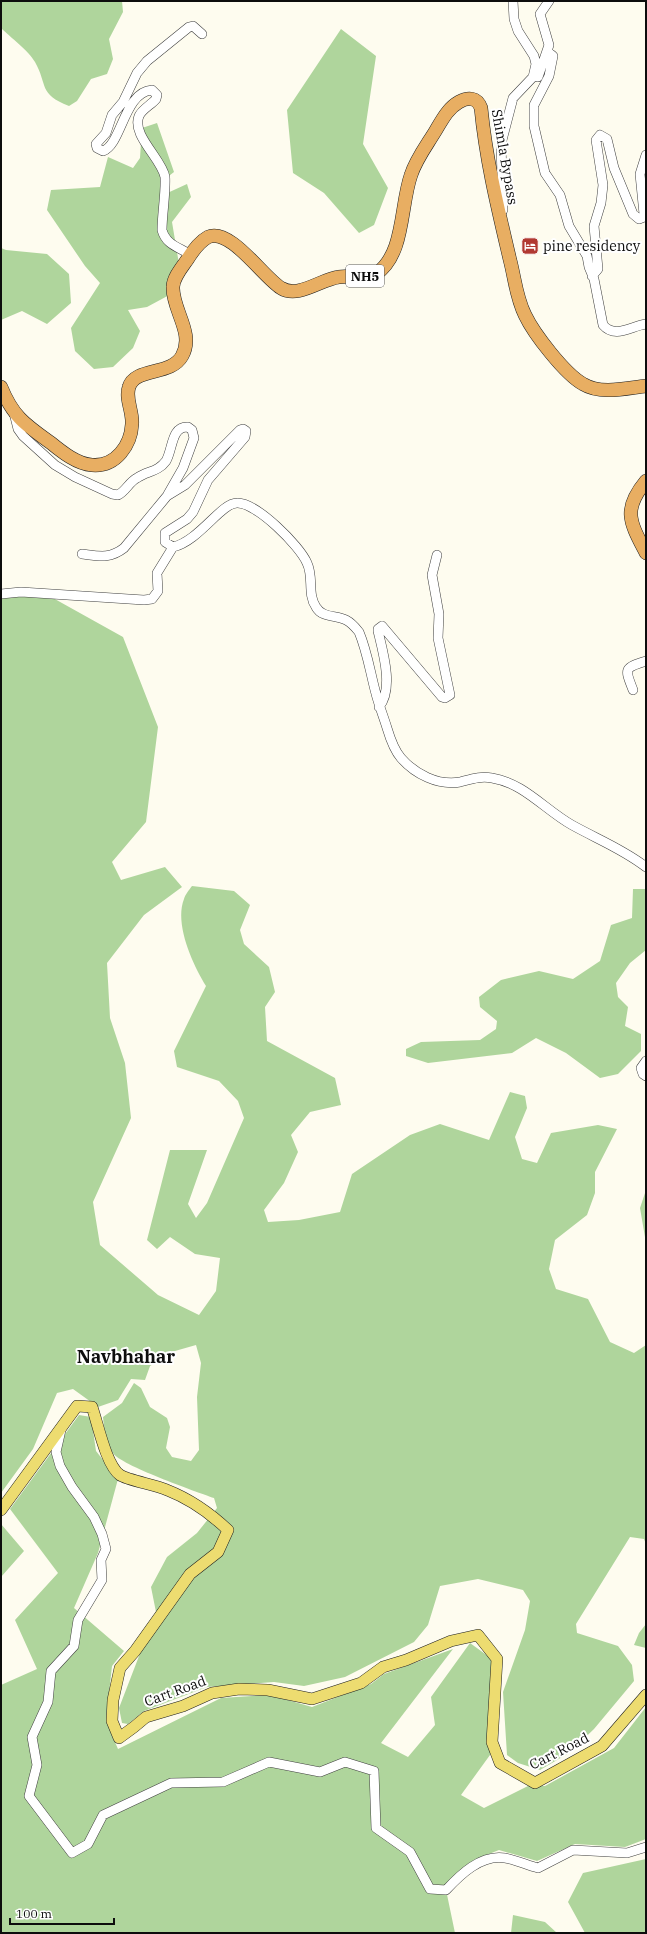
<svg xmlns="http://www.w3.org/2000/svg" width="647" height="1934" viewBox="0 0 647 1934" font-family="'IBM Plex Serif',serif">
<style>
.forest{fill:#afd59c}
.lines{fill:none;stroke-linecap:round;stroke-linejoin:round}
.minor-casing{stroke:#404040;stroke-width:10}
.major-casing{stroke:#1e1e1e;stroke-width:12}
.highway-casing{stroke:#1e1e1e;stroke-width:14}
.minor{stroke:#fff;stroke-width:9}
.major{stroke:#eddc70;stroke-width:11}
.highway{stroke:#e8ae62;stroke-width:13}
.labels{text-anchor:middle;stroke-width:4;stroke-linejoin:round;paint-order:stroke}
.shield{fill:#fff;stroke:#565656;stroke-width:1}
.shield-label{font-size:13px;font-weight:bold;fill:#0d0d0d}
.street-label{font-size:14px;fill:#0d0d0d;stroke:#fff}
.poi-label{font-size:14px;fill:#0d0d0d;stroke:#fff;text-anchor:start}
.district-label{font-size:18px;font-weight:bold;fill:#0d0d0d;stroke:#fff}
</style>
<rect width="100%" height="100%" fill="#fefcef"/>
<path class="forest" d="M1 1H122L123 12 109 39 113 59 107 74 91 79 77 101 69 106C38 94 48 85 35 62 29 51 10 37 1 28Z
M341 29 376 56 363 144 388 188 374 225 359 233 324 193 293 173 287 110Z
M157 123 174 172 161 182 163 195 187 184 191 197 172 222 179 264 173 293 147 307 128 310 140 331 133 348 113 367 94 369 75 351 71 328 100 283 85 266 47 210 51 190 100 187 108 157 133 168 140 158 142 128Z
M1 248 6 250 47 254 69 274 71 303 47 324 22 311 1 320Z
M35 588 123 637 158 727 146 822 112 862 121 880 165 867 182 887 144 915 107 963 110 1018 125 1063 131 1118 93 1202 100 1245 158 1295 199 1315 216 1291 220 1258 195 1254 170 1237 157 1249 147 1240 170 1150H207L188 1204 196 1218 207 1203 244 1118 238 1101 219 1081 177 1067 174 1051 206 986C193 965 174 924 184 899 185 895 189 890 192 886L234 891 250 905 240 930 244 944 269 967 275 992 265 1007 267 1041 335 1078 341 1105 310 1112 291 1135 298 1152 284 1183 264 1210 268 1222 299 1220 340 1212 352 1174 410 1135 440 1124 489 1140 510 1092 525 1096 527 1108 515 1137 522 1159 537 1163 551 1133 598 1125 617 1129 595 1172V1193L587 1215 555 1240 549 1269 556 1289 588 1299 610 1342 634 1353 646 1345V1544L644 1539 630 1537 576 1624 577 1633 618 1646 632 1665 634 1681 594 1729 569 1753 540 1770 518 1763 507 1755 503 1692 525 1630 530 1601 523 1590 478 1579 440 1586 428 1625 414 1642 345 1677 304 1686 274 1682 207 1687 144 1711 128 1724 122 1723 119 1708 156 1612 151 1587 167 1557 197 1533 217 1508 214 1498C197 1492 120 1465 113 1453 106 1443 104 1429 103 1417L122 1403 134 1383 141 1388 150 1407 167 1418 170 1427 166 1448 172 1457 191 1461 199 1450 197 1397 201 1363 196 1345 175 1351 150 1366 145 1380 131 1379 118 1400 98 1407 73 1389 57 1393 33 1449 1 1493V592Z
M633 889H646V950L630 963 616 983 618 997 628 1007 625 1026 641 1034V1051L618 1074 600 1078 566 1053 536 1038 512 1053 428 1063 406 1056V1049L421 1042 480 1040 496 1029 497 1021 480 1007 479 997 501 980 539 971 573 979 600 961 611 925 632 918Z
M646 1190V1243L640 1208Z
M79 1415 91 1417 96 1451 118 1479 98 1553 74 1608 124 1651 112 1666 106 1721 118 1749 221 1698 270 1695 312 1707 371 1684 384 1674 453 1649 381 1743 408 1757 435 1725 431 1697 470 1643 492 1659 490 1755 461 1795 484 1808 528 1786H545L614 1748 646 1707V1839L625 1847 575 1844 537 1861 499 1850 474 1860 445 1885 455 1933H1V1685L37 1669 15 1620 58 1573 10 1509Z
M1 1524 24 1551 1 1577Z
M646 1624V1648L634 1645 639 1633Z
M646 1859V1933H585L568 1902 583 1873Z
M513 1915 545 1922 557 1933H511Z"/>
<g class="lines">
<defs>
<path id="minor" d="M548 52 553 56 549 76 534 105V126L545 173 560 195 569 226 587 256 589 267 594 279 603 325C615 339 631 326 646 324
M538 77 549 45 540 14 549 1
M503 210 501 144 513 98 533 77 536 64 534 56 518 31 514 19 513 1
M191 255C179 247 166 245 162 230 162 215 166 191 165 177 162 159 131 135 139 116 142 109 151 105 156 99L157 95 152 90C124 92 122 144 103 151L97 148 96 144 106 133 112 115 123 102 137 73 147 61 189 27 193 26 202 34
M592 276 598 269 594 226 601 203 603 185 596 140 600 135 607 139 614 168 633 214 639 219 644 217V214L640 174 646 155
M14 413 18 429 23 436 55 465 75 477 112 494 118 495C126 491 129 482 137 478 147 471 158 472 166 461 173 449 171 426 188 427L192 430 194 438 183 468 167 496 124 548C110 559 99 556 82 554
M167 496 185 485 240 430 243 429 246 431 245 437 208 480 193 512 187 519 165 533V542L173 547C199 541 221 503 237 503 256 502 300 546 307 563 314 577 307 594 316 607 322 618 336 615 346 620 352 623 355 627 359 632 367 651 370 671 375 690 378 703 383 715 387 728 390 738 394 750 401 758 415 774 438 786 460 782 472 779 480 776 492 778 524 783 545 810 572 825 597 839 623 849 646 867
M1 594 21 592 144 600 152 599 158 591 157 573 173 547
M633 690C625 669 623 668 646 661
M379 707C394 689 383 652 378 631V629L382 626 442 697 445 698 450 695 438 638 439 614 432 575 437 555
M646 1061 641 1068 643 1074 646 1076
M61 1430 56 1452 60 1466 72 1487 94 1517 102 1534 106 1549 101 1560 102 1580 78 1620 74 1646 51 1671 48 1702 32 1737 37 1765 29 1796 72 1853 88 1844 103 1815 171 1783 223 1782 269 1762 320 1772 345 1762 374 1771 376 1828 410 1852 430 1889 446 1890C460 1875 481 1854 505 1858 516 1860 527 1865 538 1868L573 1850 627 1853 646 1847"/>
<path id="major" d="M1 1510 77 1406 92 1407C98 1424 106 1465 120 1475 127 1480 156 1485 167 1490 190 1499 210 1513 228 1530L218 1552 190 1574 135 1651 120 1668 113 1700 112 1721 119 1738 134 1727 146 1717 183 1706 212 1693 239 1689 268 1690 312 1699 361 1683 383 1667 406 1660 451 1641 478 1635 497 1659 492 1742 500 1763 535 1783 602 1746 646 1695"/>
<path id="highway" d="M1 387C13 417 26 425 51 443 62 452 77 464 92 465 116 467 131 445 132 424 133 411 125 399 129 387 135 367 171 376 182 356 195 333 172 310 173 287 173 278 182 267 187 260 192 252 199 242 208 237 230 227 263 277 281 288 298 299 321 279 339 277 351 275 364 277 376 274 405 254 400 206 411 175 416 159 427 145 436 130 442 120 448 108 459 102 468 97 477 97 481 108 486 160 498 209 510 260 515 279 516 297 525 315 534 334 565 374 583 384 601 395 627 388 646 386
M646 481C622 510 630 522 646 553"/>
</defs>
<use href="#minor" class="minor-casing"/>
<use href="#major" class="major-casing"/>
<use href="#highway" class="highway-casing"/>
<use href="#minor" class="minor"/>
<use href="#major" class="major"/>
<use href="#highway" class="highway"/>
</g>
<defs>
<symbol id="hotel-square" viewBox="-11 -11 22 22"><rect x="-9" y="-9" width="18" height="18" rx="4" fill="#b13931" stroke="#fff"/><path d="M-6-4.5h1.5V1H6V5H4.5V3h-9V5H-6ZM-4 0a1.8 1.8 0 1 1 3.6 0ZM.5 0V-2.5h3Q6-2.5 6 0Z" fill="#fff"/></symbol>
</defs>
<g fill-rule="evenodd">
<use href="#hotel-square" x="520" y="236" width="20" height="20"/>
</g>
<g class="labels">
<rect class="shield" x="346" y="265" width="38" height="22" rx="3"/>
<g class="shield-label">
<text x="365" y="281">NH5</text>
</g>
<g class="street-label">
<text transform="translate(505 157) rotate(80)" y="5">Shimla Bypass</text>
<text transform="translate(175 1691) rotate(-20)" y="5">Cart Road</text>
<text transform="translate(559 1751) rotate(-27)" y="5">Cart Road</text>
</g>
<g class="poi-label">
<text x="543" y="251">pine residency</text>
</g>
<g class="district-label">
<text x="126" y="1363">Navbhahar</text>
</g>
</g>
<rect width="647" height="1934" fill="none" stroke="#0d0d0d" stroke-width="4"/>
<path d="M10 1918v6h104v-6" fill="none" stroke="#0d0d0d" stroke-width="2"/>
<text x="16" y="1918" font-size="12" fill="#0d0d0d" stroke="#ffffff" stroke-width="3" paint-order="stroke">100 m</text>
</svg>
